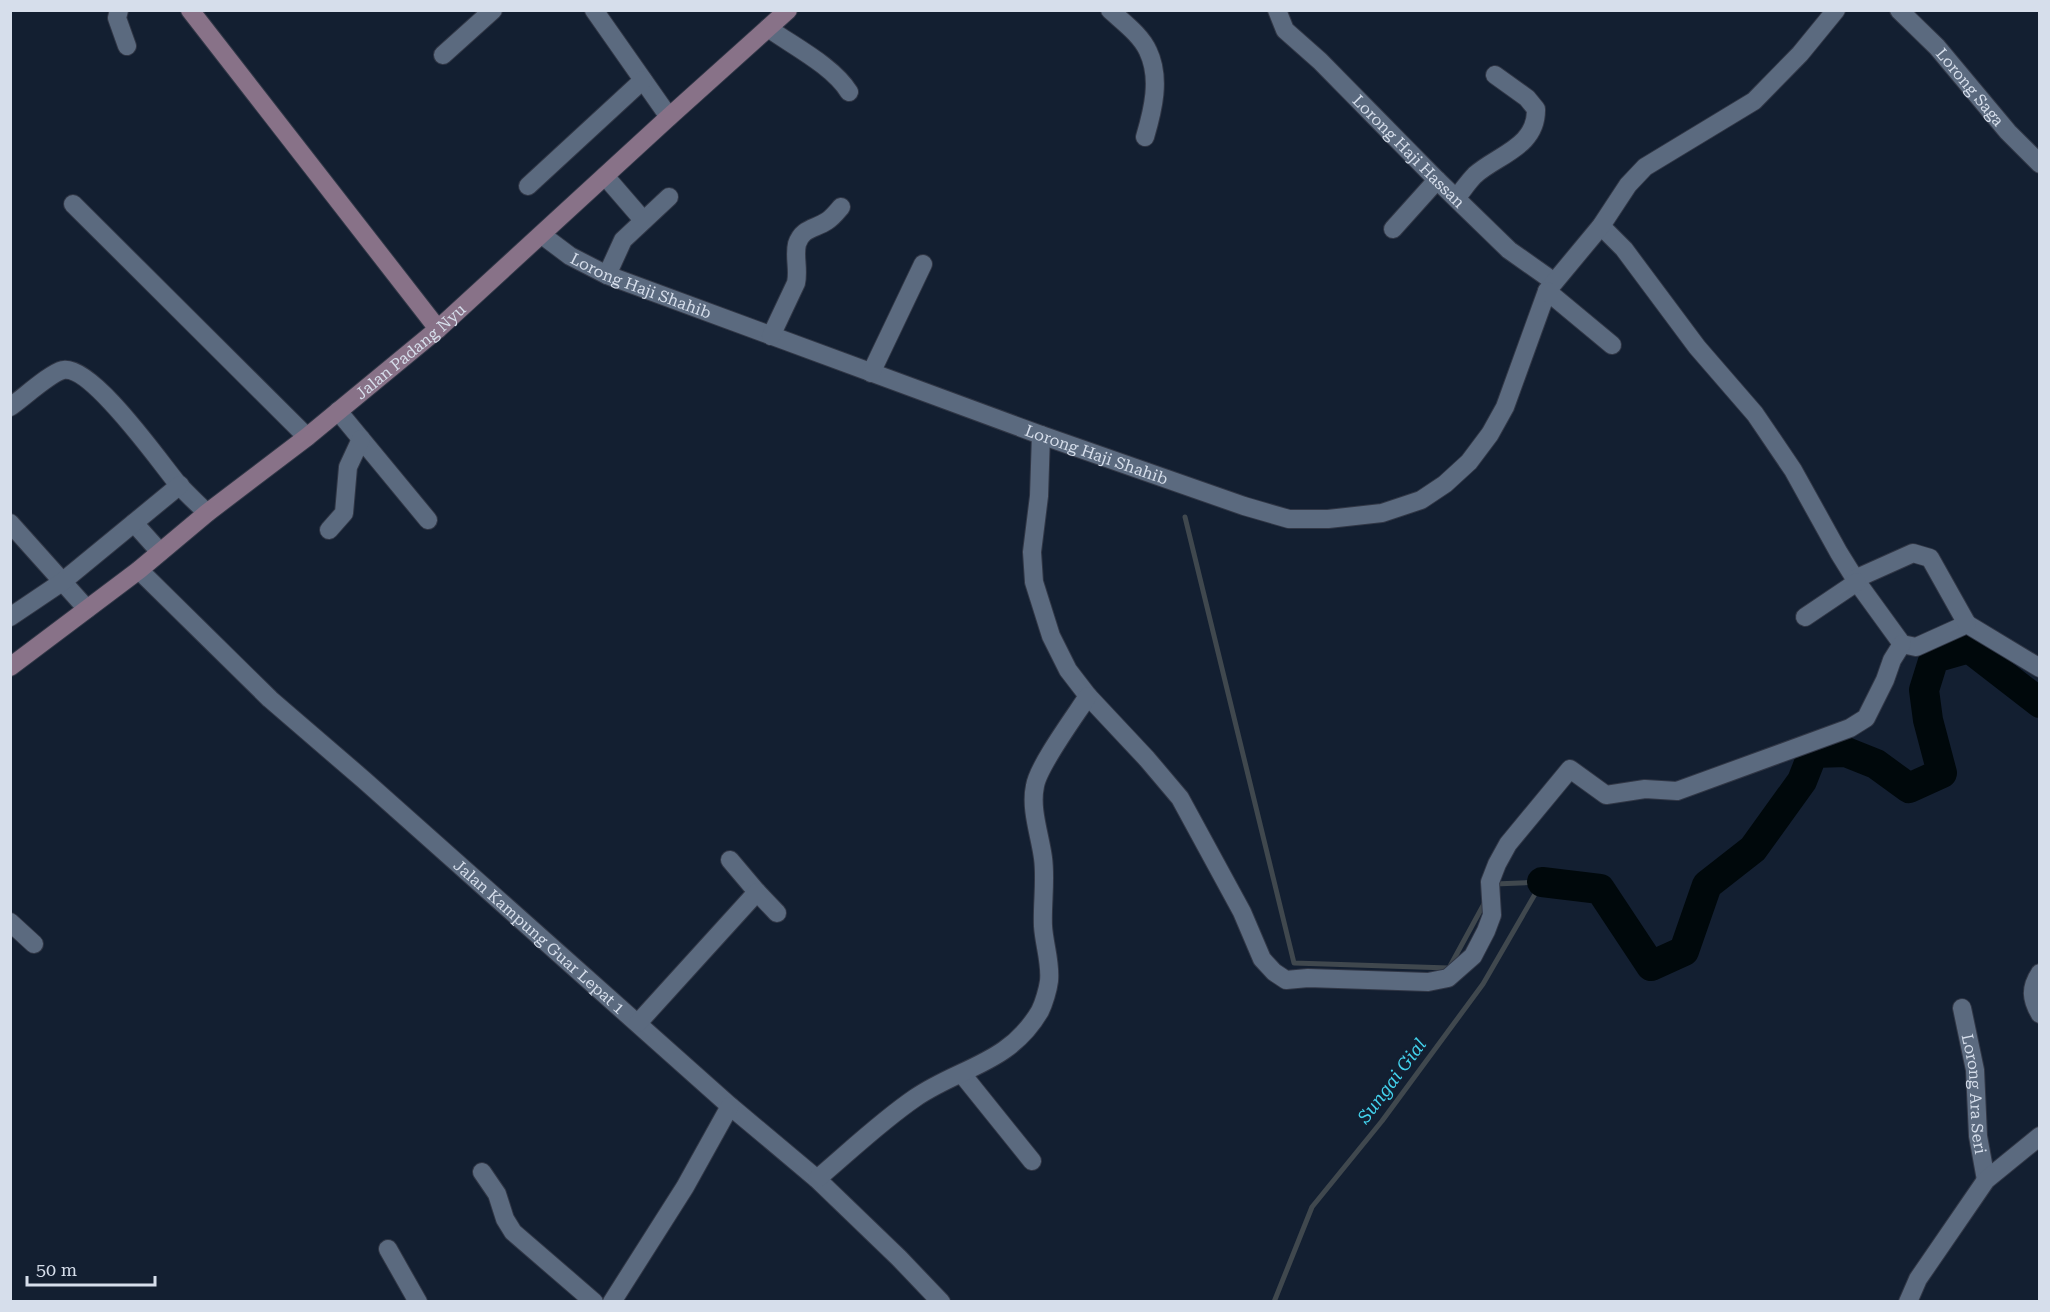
<svg xmlns="http://www.w3.org/2000/svg" width="2050" height="1312" viewBox="0 0 2050 1312" font-family="'Roboto Serif',serif">
<style>
.lines{fill:none;stroke-linecap:round;stroke-linejoin:round}
.stream{stroke:#40484e;stroke-width:5}
.river{stroke:#00080b;stroke-width:30}
.street-casing{stroke:#313746;stroke-width:20}
.secondary-casing{stroke:#313746;stroke-width:20}
.street{stroke:#5b6a7f;stroke-width:18}
.secondary{stroke:#887288;stroke-width:18}
.labels{text-anchor:middle;stroke-width:5;stroke-linejoin:round;paint-order:stroke}
.street-label{font-size:16px;fill:#d6deeb;stroke:#131f31}
.water-label{font-size:18px;font-style:italic;fill:#43d2ed;stroke:#131f31}
</style>
<rect width="100%" height="100%" fill="#131f31"/>
<g class="lines">
<path class="stream" d="M1185 517 1294 963 1449 968 1485 902
M1494 886 1495 884 1542 882
M1274 1302 1312 1207 1382 1121 1483 984 1542 882"/>
<path class="river" d="M1542 882 1600 889 1651 966 1684 951 1707 885 1753 849 1802 781 1813 753 1846 752 1876 764 1909 788 1942 773 1928 720 1924 690 1934 658 1969 648 2040 703"/>
<defs>
<g id="street">
<path d="M119 10 117 18 127 46"/>
<path d="M594 10 669 117"/>
<path d="M1110 10C1123 22 1141 35 1148 51 1161 78 1153 110 1145 137"/>
<path id="s1" d="M1277 10 1285 30 1320 61 1437 180 1509 250 1553 281"/>
<path id="s2" d="M1899 10 1937 47 2008 132 2040 164"/>
<path d="M768 28C793 46 833 66 849 92"/>
<path d="M443 55 493 10"/>
<path d="M605 176 643 220"/>
<path d="M528 186 643 80"/>
<path d="M1457 197C1463 190 1468 182 1475 175 1497 155 1537 147 1536 109L1527 98 1495 75"/>
<path d="M73 204 307 437"/>
<path d="M1601 226 1624 249 1697 347 1755 414 1793 470 1839 553 1857 582 1902 644 1916 647 1967 624 2040 668"/>
<path d="M1393 229 1437 180"/>
<path id="s3" d="M542 235 570 256 607 275 1041 435 1244 506 1289 519H1328L1382 513 1421 500 1445 484 1469 462 1490 434 1505 407 1547 291 1601 226 1628 185 1645 167 1754 101 1800 54 1836 10"/>
<path d="M607 275 623 240 669 197"/>
<path d="M1547 291 1612 345"/>
<path d="M771 336 796 283C799 270 794 256 797 244 802 228 815 229 827 221 832 218 836 213 841 207"/>
<path d="M871 373 923 264"/>
<path d="M10 407C22 399 50 373 63 370 92 365 159 461 178 484 187 494 197 503 207 513"/>
<path d="M338 411 428 520"/>
<path d="M1041 435 1039 496 1032 552 1034 582 1051 636 1068 670 1088 696 1147 759 1180 798 1242 912 1262 959 1274 972 1286 980 1308 978 1428 982 1448 978 1473 956 1486 931 1492 915 1490 882 1497 864 1508 844 1570 769 1606 795 1645 789 1677 791 1850 728 1866 718 1885 680 1892 660 1902 644"/>
<path d="M10 523 87 609"/>
<path d="M134 523 160 552"/>
<path d="M329 530 344 513 348 467 361 439"/>
<path id="s4" d="M139 570 270 699 364 780 730 1106 817 1179 899 1258 941 1302"/>
<path d="M1855 579 1913 553 1930 558 1967 624"/>
<path d="M10 617 62 582 180 485"/>
<path d="M1805 617 1857 582"/>
<path d="M730 860 757 892"/>
<path d="M10 922 34 944"/>
<path d="M2040 973C2030 988 2031 999 2040 1014"/>
<path id="s5" d="M1962 1008 1975 1070 1978 1136 1986 1180"/>
<path d="M638 1023 757 892 777 913"/>
<path d="M962 1074 1032 1161"/>
<path d="M482 1172 497 1194 505 1219 513 1232 594 1302"/>
<path d="M817 1179C849 1152 880 1122 915 1098 960 1067 1009 1064 1040 1011 1044 1003 1048 989 1049 981 1051 963 1044 944 1043 926 1042 904 1046 880 1043 858 1040 835 1030 809 1035 786 1038 766 1075 716 1088 696"/>
<path d="M388 1249 418 1302"/>
<path d="M612 1302 685 1187 730 1106"/>
<path d="M1908 1302 1918 1279 1986 1180 2040 1136"/>
</g>
<g id="secondary">
<path d="M190 10 438 329"/>
<path id="s6" d="M10 667 139 570 207 513 307 437 438 329 669 117 788 10"/>
</g>
</defs>
<use href="#street" class="street-casing"/>
<use href="#secondary" class="secondary-casing"/>
<use href="#street" class="street"/>
<use href="#secondary" class="secondary"/>
</g>
<g class="labels">
<g class="street-label">
<text dy="6" stroke="none"><textPath href="#s2" startOffset="105">Lorong Saga</textPath></text>
<text dy="6" stroke="none"><textPath href="#s1" startOffset="195">Lorong Haji Hassan</textPath></text>
<text dy="6" stroke="none"><textPath href="#s3" startOffset="112">Lorong Haji Shahib</textPath></text>
<text dy="6" stroke="none"><textPath href="#s6" startOffset="510">Jalan Padang Nyu</textPath></text>
<text dy="6" stroke="none"><textPath href="#s3" startOffset="598">Lorong Haji Shahib</textPath></text>
<text dy="6" stroke="none"><textPath href="#s4" startOffset="543">Jalan Kampung Guar Lepat 1</textPath></text>
<text dy="6" stroke="none"><textPath href="#s5" startOffset="87">Lorong Ara Seri</textPath></text>
</g>
<g class="water-label">
<text transform="translate(1392 1081) rotate(-53)" y="6">Sungai Gial</text>
</g>
</g>
<rect width="2050" height="1312" fill="none" stroke="#d6deeb" stroke-width="24"/>
<path d="M27 1276v9h128v-9" fill="none" stroke="#d6deeb" stroke-width="3"/>
<text x="36" y="1276" font-size="18" fill="#d6deeb" stroke="#131f31" stroke-width="4.5" paint-order="stroke">50 m</text>
</svg>
